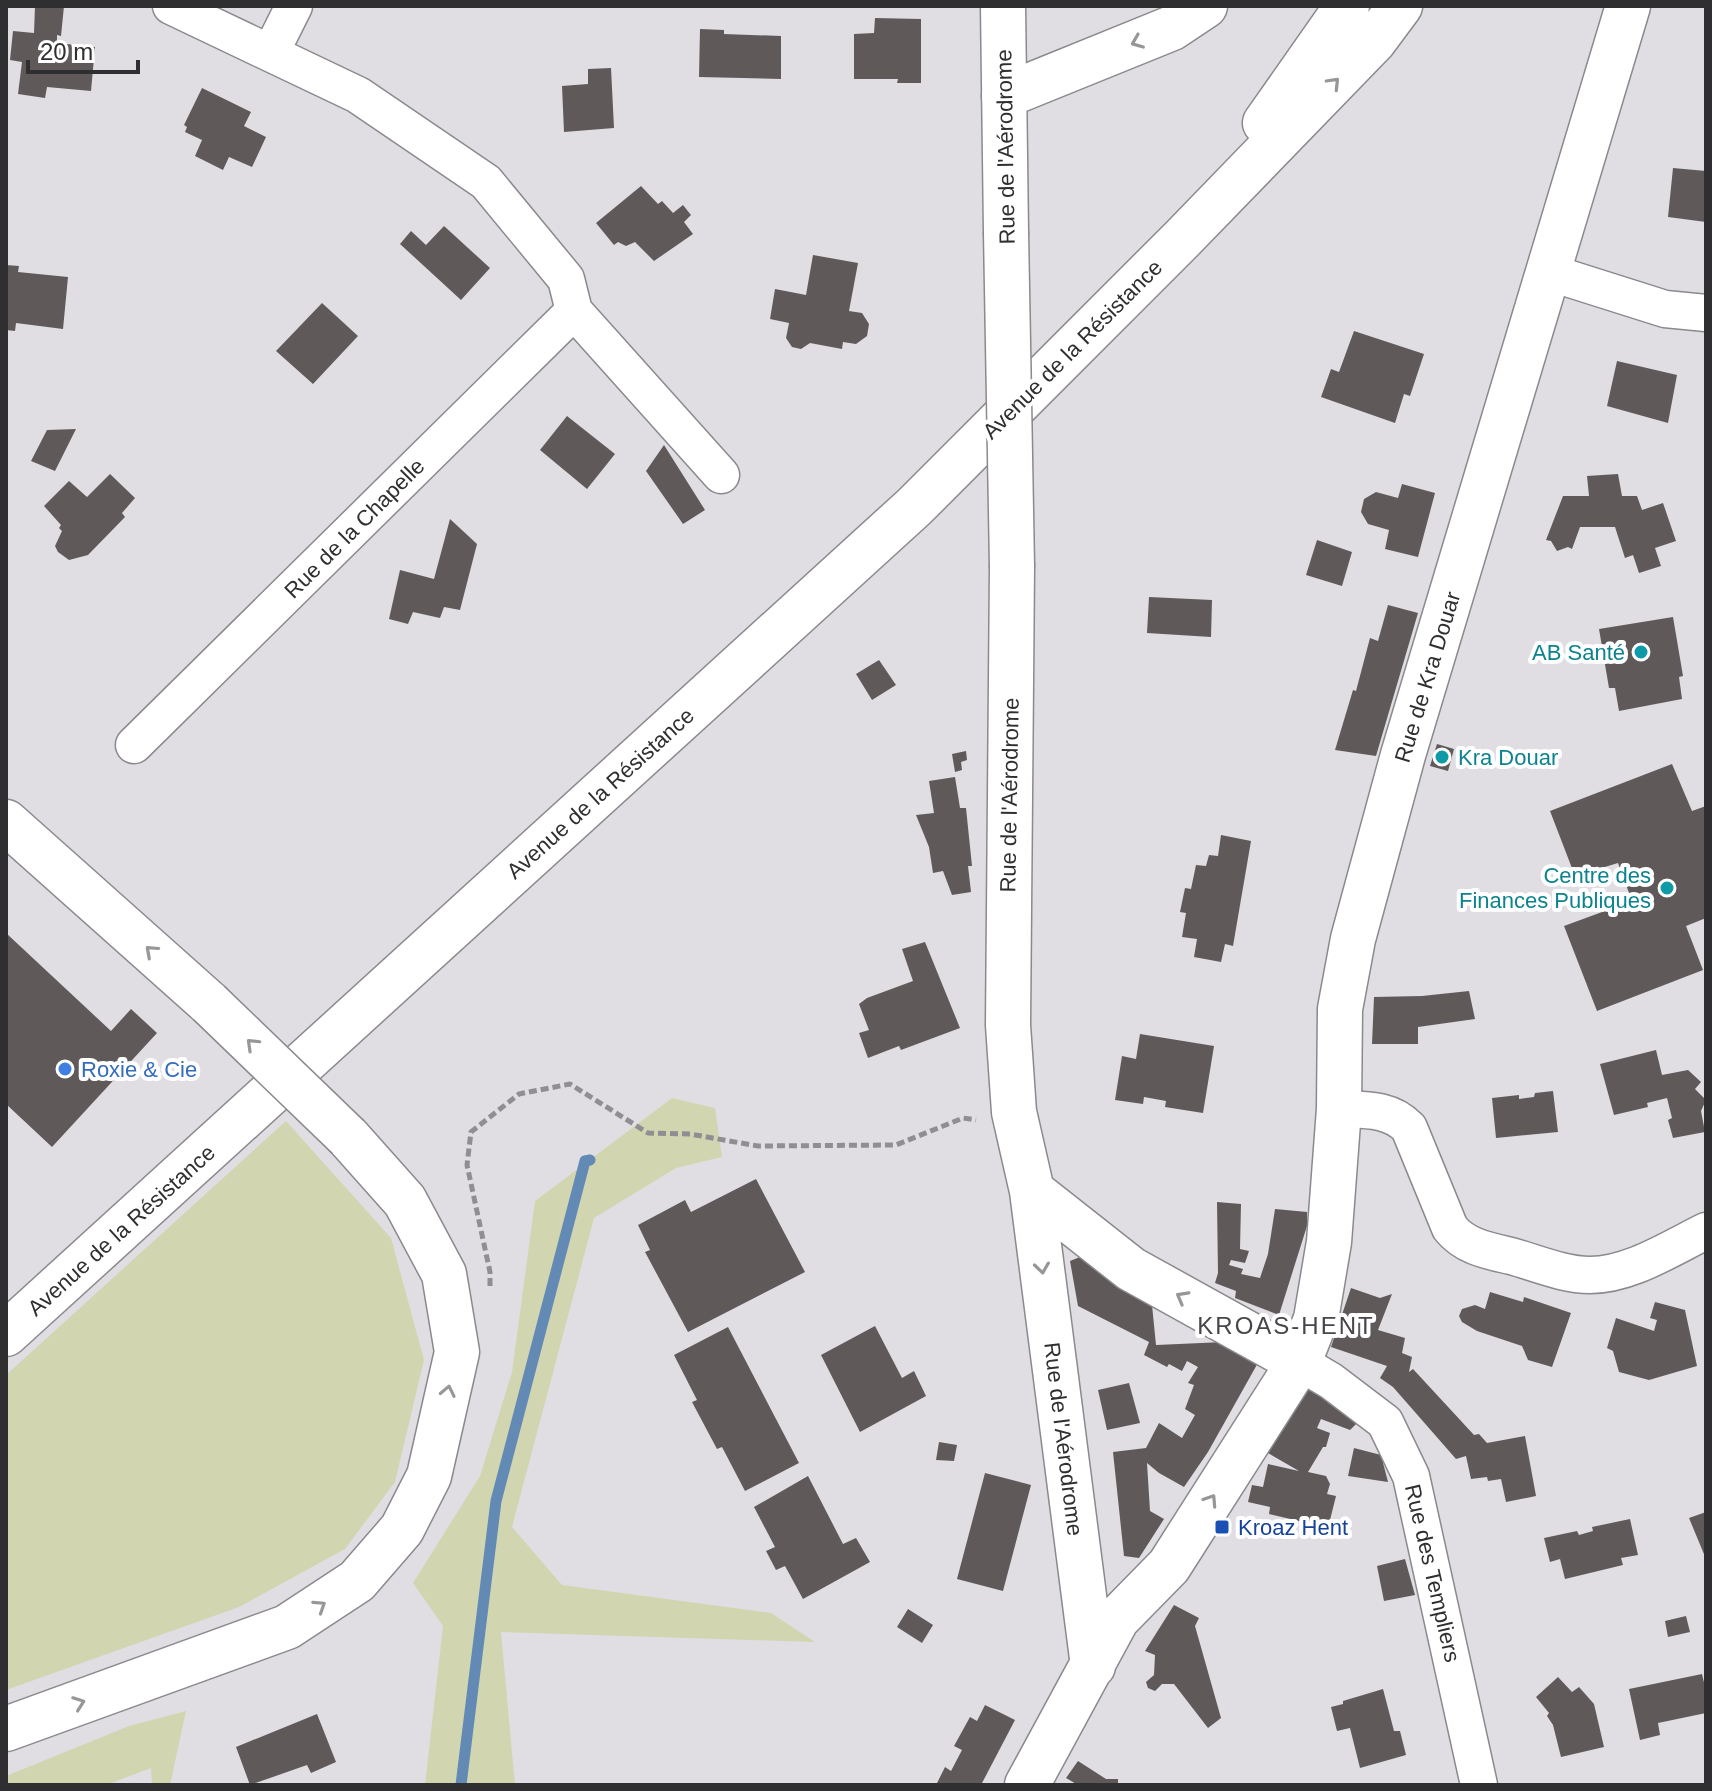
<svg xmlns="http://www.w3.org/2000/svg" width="1712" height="1791" viewBox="0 0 1712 1791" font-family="Arial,sans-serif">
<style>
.green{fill:#d1d6b1}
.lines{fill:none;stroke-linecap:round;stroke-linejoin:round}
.stream{stroke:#628ab5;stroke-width:11}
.building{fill:#5f5a59}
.street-casing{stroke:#8b898d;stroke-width:39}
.secondary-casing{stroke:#8b898d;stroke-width:47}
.primary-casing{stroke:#8b898d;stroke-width:47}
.path{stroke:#8f8e92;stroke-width:5;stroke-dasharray:8 4;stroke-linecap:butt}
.street{stroke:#fff;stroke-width:36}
.secondary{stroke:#fff;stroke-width:44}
.primary{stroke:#fff;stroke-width:44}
.secondary-bridge-casing{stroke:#8b898d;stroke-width:47;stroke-linecap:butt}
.primary-bridge-casing{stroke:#8b898d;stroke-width:47;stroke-linecap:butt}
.secondary-bridge{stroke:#fff;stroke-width:44}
.primary-bridge{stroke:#fff;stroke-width:44}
.oneway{stroke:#979698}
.culture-dot{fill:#0f9aa8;stroke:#fff;stroke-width:3}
.shop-dot{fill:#3f7fe0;stroke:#fff;stroke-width:3}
.transit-dot{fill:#1a4fb4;stroke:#fff;stroke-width:3}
.labels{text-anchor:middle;stroke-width:8;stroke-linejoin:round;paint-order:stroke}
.street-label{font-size:22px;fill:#2f2e30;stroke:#fff}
.culture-label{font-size:22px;fill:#0d838f;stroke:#fff;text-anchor:end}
.shop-label{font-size:22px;fill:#366cbe;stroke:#fff;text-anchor:start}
.transit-label{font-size:22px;fill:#164399;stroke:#fff;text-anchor:start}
.neighbourhood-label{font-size:24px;letter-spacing:2px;fill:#474549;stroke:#fff}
</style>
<rect width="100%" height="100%" fill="#e0dee3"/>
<path class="green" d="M672 1098 715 1108 722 1157 676 1168 594 1218 512 1527 562 1585 771 1613 815 1642 501 1632 515 1785H425L443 1626 413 1583 480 1476 512 1372 535 1201Z
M286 1121 391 1238 424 1360 395 1482 345 1549 239 1607 6 1690V1375Z
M186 1711 170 1785H152L151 1768 106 1785H6V1776L129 1726Z"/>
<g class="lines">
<path class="stream" d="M461 1785 496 1501 585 1161 590 1160"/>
</g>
<path class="building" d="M35 6H64L61 36 57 35V43L95 47 91 91 47 87 45 98 18 94 22 62 10 60 13 31 34 33Z
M875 18 921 19V83H897L898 79H854V34L874 33Z
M700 29 724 30V34L781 36V79L699 77Z
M611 68 614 128 564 132 562 86 588 84V69Z
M202 88 251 112 244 126 266 137 252 167 229 157 223 170 195 156 202 140 185 132 187 127 184 125Z
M1673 168 1706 171V222L1668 217Z
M641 186 658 204 662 201 673 213 683 205 691 215 684 222 693 234 654 261 635 242 626 246 618 242 614 245 596 223Z
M444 226 490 268 461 300 400 244 411 231 426 245Z
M813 255 858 263 849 311 862 313 869 324 867 336 856 344 843 342 842 349 810 343 801 349 792 347 786 338 789 323 770 319 775 289 806 295Z
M6 265 19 266 18 272 68 277 63 329 16 323 15 331 6 330Z
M322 303 358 336 313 384 276 351Z
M1354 331 1424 354 1410 396 1404 394 1395 423 1321 397 1331 369 1339 372Z
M1617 361 1677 375 1668 423 1607 406Z
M567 416 615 454 587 489 540 450Z
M76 429 55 471 31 461 47 430Z
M664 445 705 510 683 524 646 471Z
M110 474 135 498 122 513 125 517 88 555 69 560 58 552 55 546 62 531 59 528 61 525 44 506 69 481 87 497Z
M1618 474 1622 496H1637L1642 510 1663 503 1676 541 1655 548 1661 566 1639 573 1633 555 1625 558 1615 527H1580L1572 549 1568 547 1557 551 1551 541 1546 540 1563 496H1589L1587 476Z
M1402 484 1435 493 1418 557 1385 549 1389 530 1368 524 1361 512 1364 499 1376 492 1398 498Z
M450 519 477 544 460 610 444 607 440 618 413 612 408 624 389 619 400 570 434 579Z
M1317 540 1352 552 1342 586 1306 575Z
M1149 597 1212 600 1211 637 1147 633Z
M1388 605 1418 613 1376 756 1335 750 1353 690 1356 691 1370 638 1378 641Z
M1673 617 1683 676 1679 677 1682 699 1619 711 1615 688H1609L1599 629Z
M879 660 896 685 872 700 856 674Z
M1437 744 1454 749 1448 771 1430 766Z
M966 751 967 760 961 762 962 770 955 772 952 754Z
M1672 764 1692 811 1706 806V918L1686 926 1703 970 1597 1011 1564 926 1632 901 1618 863 1575 876 1550 811Z
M955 777 960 808H966L972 866H968L971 892 952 895 943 871 933 873 929 847 916 815 934 813 929 781Z
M1221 835 1251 841 1233 946 1225 944 1221 962 1194 957 1197 939 1182 937 1186 913 1180 912 1185 888 1191 889 1196 865 1206 866 1209 855 1218 856Z
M6 933 111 1031 131 1009 157 1033 52 1147 6 1104Z
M925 942 960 1028 901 1050 899 1046 868 1058 859 1033 869 1030 859 1004 867 998 913 981 902 949Z
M1469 991 1475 1019 1418 1027V1044H1372L1374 997 1422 996Z
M1140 1034 1214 1046 1203 1113 1165 1107 1166 1101 1144 1097 1143 1104 1115 1100 1122 1056 1136 1059Z
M1656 1050 1662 1075 1688 1070 1701 1082 1695 1089 1706 1100 1701 1111 1705 1132 1673 1138 1668 1120 1672 1118 1667 1098 1647 1103 1648 1107 1614 1115 1600 1064Z
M1553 1091 1558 1132 1496 1138 1492 1098 1519 1095V1099L1534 1097 1535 1093Z
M756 1179 805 1272 688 1332 645 1252 650 1250 638 1225 685 1200 691 1212Z
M1217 1202 1241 1204 1240 1249 1249 1251 1245 1263 1231 1260 1229 1265 1243 1269 1241 1274 1260 1278 1268 1254 1275 1209 1307 1212V1226L1279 1315 1235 1298 1236 1291 1215 1283 1218 1273Z
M1080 1257 1132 1294 1152 1305 1156 1345 1224 1342 1259 1361 1208 1452 1184 1487 1159 1473 1147 1463 1150 1511 1164 1519 1139 1558 1124 1556 1113 1452 1146 1448 1159 1423 1182 1438 1195 1415 1185 1409 1194 1385 1188 1383 1198 1367 1187 1361 1182 1371 1169 1364 1167 1367 1144 1355 1149 1342 1078 1306 1070 1261Z
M1351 1288 1380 1298 1392 1294 1378 1330 1405 1338 1402 1353 1412 1357 1409 1372 1413 1369 1474 1435 1479 1434 1487 1443 1525 1436 1536 1496 1506 1502 1501 1479 1488 1481 1487 1477 1471 1479 1466 1456 1456 1459 1393 1387 1380 1378 1387 1366 1331 1347Z
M1490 1292 1523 1302 1524 1297 1571 1313 1552 1367 1528 1360 1522 1346 1477 1331 1462 1322 1459 1316 1462 1309 1475 1305 1485 1309Z
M1655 1302 1685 1310 1697 1366 1649 1380 1619 1372 1613 1351 1607 1348 1616 1318 1654 1331 1657 1320 1650 1318Z
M875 1326 902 1378 914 1371 926 1396 860 1432 821 1355Z
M728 1327 799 1463 745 1491 722 1447 717 1449 692 1402 697 1400 674 1355Z
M1129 1383 1140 1423 1107 1430 1098 1390Z
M1305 1388 1361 1419 1350 1430 1321 1419 1317 1428 1330 1433 1326 1447H1323L1308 1472 1326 1476 1330 1484 1327 1494 1336 1496 1328 1528 1325 1527 1317 1533 1308 1531 1303 1522 1269 1514 1270 1507 1248 1502 1252 1485 1263 1487 1268 1464 1299 1471 1268 1453Z
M939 1442 957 1445 954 1461 936 1460Z
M1354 1448 1381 1455 1388 1482 1348 1476Z
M985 1473 1031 1485 1003 1591 957 1579Z
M808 1476 843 1544 856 1538 870 1562 803 1599 785 1566 776 1570 766 1551 775 1547 754 1507Z
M1706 1512V1559L1689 1518Z
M1630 1519 1638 1555 1621 1558 1623 1565 1565 1579 1560 1559 1550 1562 1544 1538 1577 1531 1579 1535 1593 1531 1592 1527Z
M1405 1559 1415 1595 1384 1601 1377 1566Z
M1174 1605 1199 1618 1195 1626 1221 1718 1208 1728 1174 1684H1162L1155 1691 1148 1688 1146 1682 1154 1675 1155 1655 1145 1651Z
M908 1609 933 1625 922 1643 897 1627Z
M1686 1616 1690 1632 1668 1637 1665 1621Z
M1702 1674 1706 1691V1713L1658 1723 1660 1735 1640 1740 1629 1689Z
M1558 1677 1572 1692 1579 1687 1594 1704 1604 1747 1561 1757 1553 1725 1547 1716 1549 1713 1536 1697Z
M1383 1689 1394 1731H1400L1406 1755 1360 1768 1350 1728 1337 1731 1331 1707 1343 1704V1701Z
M985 1705 1015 1720 981 1785H936L945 1767 951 1771 962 1750 954 1746 970 1717 977 1721Z
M317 1714 336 1762 311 1773 307 1765 250 1785 236 1747Z
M1078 1761 1106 1779H1118V1785H1078L1066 1778Z"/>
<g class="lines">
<defs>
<path id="street" d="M271 52 294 6
M1548 272 1665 309 1706 313
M574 311 721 475
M134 745 574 311 566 279 486 182 358 95 171 6
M1339 1109C1365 1110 1390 1108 1409 1128L1450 1228C1465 1247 1489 1251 1511 1256 1536 1263 1564 1275 1590 1275 1630 1275 1671 1248 1706 1231
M1299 1362 1331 1381 1385 1422 1411 1476 1479 1785"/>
<path id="secondary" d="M1003 6 1006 232
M1012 567 1008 1025 1014 1112 1032 1191 1093 1666
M1032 1191 1131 1269 1299 1362
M1027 1785 1117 1619 1169 1566 1299 1362 1316 1319 1329 1242 1339 1109 1340 1009 1353 939 1403 755 1628 6"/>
<path id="primary" d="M1004 96 1172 28 1205 6
M1265 123 1347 6
M6 822 209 1003
M6 1334 914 507 1182 239 1374 41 1400 6
M6 1729 287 1627 357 1581 402 1529 429 1476 457 1352 444 1274 405 1201 348 1137"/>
</defs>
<use href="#street" class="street-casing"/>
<use href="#secondary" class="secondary-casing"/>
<use href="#primary" class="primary-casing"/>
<path class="path" d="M490 1286V1272L467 1165 471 1132 519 1094 570 1084 648 1133 690 1134 758 1146 896 1145 963 1118 976 1120"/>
<use href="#street" class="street"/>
<use href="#secondary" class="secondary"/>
<use href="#primary" class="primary"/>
<defs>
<path id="secondary-bridge" d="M1006 232 1012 567"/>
<path id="primary-bridge" d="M209 1003 348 1137"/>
</defs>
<use href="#secondary-bridge" class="secondary-bridge-casing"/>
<use href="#primary-bridge" class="primary-bridge-casing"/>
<use href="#secondary-bridge" class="secondary-bridge"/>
<use href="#primary-bridge" class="primary-bridge"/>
</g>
<defs><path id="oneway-chevron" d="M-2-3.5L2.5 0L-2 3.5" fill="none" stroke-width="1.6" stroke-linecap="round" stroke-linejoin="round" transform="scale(2)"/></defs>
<g class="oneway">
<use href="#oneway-chevron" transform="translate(1137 42) rotate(158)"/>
<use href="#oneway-chevron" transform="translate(1334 83) rotate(-46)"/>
<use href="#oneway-chevron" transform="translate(151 951) rotate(-138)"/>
<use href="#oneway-chevron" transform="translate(252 1044) rotate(-136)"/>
<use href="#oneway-chevron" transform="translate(1042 1268) rotate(82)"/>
<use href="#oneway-chevron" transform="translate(1182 1297) rotate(-151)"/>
<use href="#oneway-chevron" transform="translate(448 1391) rotate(-78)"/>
<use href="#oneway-chevron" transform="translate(1211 1500) rotate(-57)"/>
<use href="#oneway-chevron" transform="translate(320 1606) rotate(-33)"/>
<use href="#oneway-chevron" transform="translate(79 1703) rotate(-20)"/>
</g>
<g class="culture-dot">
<circle cx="1641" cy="652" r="8"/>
<circle cx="1442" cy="757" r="8"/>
<circle cx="1667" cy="888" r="8"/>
</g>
<circle class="shop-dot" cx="65" cy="1069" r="8"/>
<rect class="transit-dot" x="1214" y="1519" width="16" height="16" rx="4"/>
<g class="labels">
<g class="street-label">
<text transform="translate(1005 147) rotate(-91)" y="8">Rue de l'Aérodrome</text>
<text transform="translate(1072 349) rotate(-45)" y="8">Avenue de la Résistance</text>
<text transform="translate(354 528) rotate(-45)" y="8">Rue de la Chapelle</text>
<text transform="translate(1427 677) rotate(-73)" y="8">Rue de Kra Douar</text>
<text transform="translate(600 793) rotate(-42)" y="8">Avenue de la Résistance</text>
<text transform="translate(1009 795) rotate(-89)" y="8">Rue de l'Aérodrome</text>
<text transform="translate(121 1230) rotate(-42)" y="8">Avenue de la Résistance</text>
<text transform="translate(1064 1439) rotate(83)" y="8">Rue de l'Aérodrome</text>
<text transform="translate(1433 1573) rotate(77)" y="8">Rue des Templiers</text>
</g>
<g class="culture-label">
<text x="1625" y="660">AB Santé</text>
<text x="1458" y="765" text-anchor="start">Kra Douar</text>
<text x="1651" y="883">Centre des<tspan x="1651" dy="25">Finances Publiques</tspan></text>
</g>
<g class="shop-label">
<text x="81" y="1077">Roxie &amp; Cie</text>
</g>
<g class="transit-label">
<text x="1238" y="1535">Kroaz Hent</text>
</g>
<g class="neighbourhood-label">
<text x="1286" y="1334">KROAS-HENT</text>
</g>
</g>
<rect width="1712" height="1791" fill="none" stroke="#2f2e30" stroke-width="16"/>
<path d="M28 60v12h110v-12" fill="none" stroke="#2f2e30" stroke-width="4"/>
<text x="40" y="60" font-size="24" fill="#2f2e30" stroke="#ffffff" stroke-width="6" paint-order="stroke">20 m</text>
</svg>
